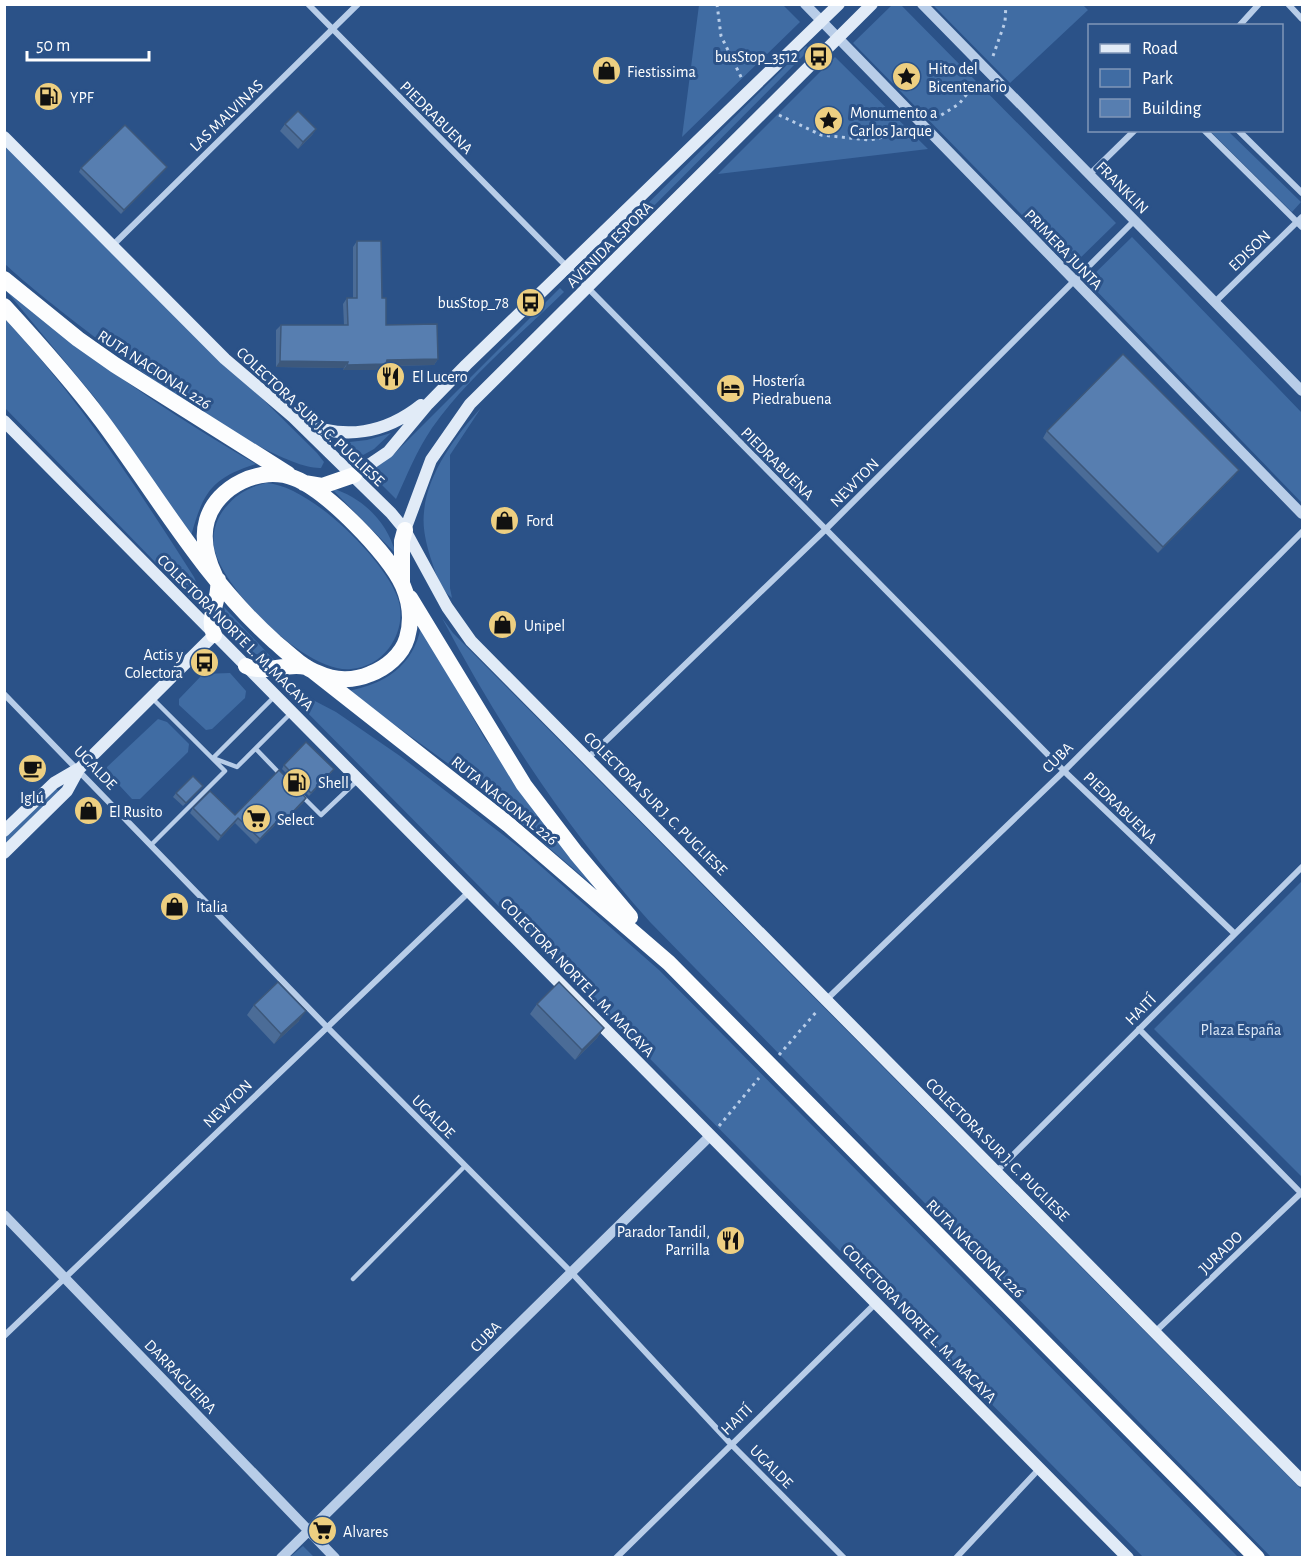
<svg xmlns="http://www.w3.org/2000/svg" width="1307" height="1562" viewBox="0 0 1307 1562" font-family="'Alegreya Sans',sans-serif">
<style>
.green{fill:#406ca3}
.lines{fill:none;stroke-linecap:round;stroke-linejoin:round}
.path{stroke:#b8cde8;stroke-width:3;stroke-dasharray:3 4.5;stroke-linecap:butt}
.service{stroke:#b8cde8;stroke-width:4.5}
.minor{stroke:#b8cde8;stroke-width:6}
.tertiary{stroke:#b8cde8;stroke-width:10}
.secondary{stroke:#e1ebf7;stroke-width:12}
.trunk{stroke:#fcfdfe;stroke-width:16}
.wall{fill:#4b6c97}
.shaded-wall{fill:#3d587b}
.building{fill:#577eb0;stroke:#3d587b;stroke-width:1.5}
.labels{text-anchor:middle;stroke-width:6;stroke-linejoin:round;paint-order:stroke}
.poi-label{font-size:16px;fill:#fff;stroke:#2b5288;text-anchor:start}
.street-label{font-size:16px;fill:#fff;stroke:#2b5288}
.park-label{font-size:16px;fill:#dbe7f6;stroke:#2b5288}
</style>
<rect width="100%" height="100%" fill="#2b5288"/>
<path class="green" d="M699 5H783L800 22 682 137Z
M892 5H901L1116 223 1072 266 853 43Z
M1083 5 1088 10 1010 83 933 5Z
M806 46 810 49 593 267 589 262Z
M835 57 928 149 718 174Z
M1210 131H1228L1301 202 1292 212Z
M4 143 317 453 324 462 321 468C265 471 51 308 5 264Z
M1132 237 1302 413V503L1087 281Z
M4 288C84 355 166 412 256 464 211 478 203 493 191 536L96 399Z
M560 288 564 292C519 336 468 377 432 428 417 450 407 475 396 499L369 472 394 454Z
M4 318C78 397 136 486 194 577L199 588V602L193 601 5 408Z
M481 408 450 455V588L452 598C441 590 436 575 432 562 427 547 422 529 424 512 427 474 456 435 481 408Z
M391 433 374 449 356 459 341 443 367 440Z
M266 483C309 485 382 557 397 596 404 614 400 633 389 648 380 660 366 668 351 669 307 674 221 588 214 547 212 533 216 519 225 508 236 494 249 487 266 483Z
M331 488C364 498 387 522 396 554Z
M224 607 274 660C246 655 228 634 224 607Z
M442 618 453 633 1302 1490V1557H1271L650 922C566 828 501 729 442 618Z
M421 627 485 739 598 890 468 778 348 691C385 684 413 666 421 627Z
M230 673 246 691 245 698 212 729 206 730 179 705V699L203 674Z
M283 688 292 689 336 712 400 756 464 805 520 848 659 970 1238 1557H1143Z
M158 719 167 722 189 744 188 752 140 799H132L107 772V767Z
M54 787 59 791 5 844V835Z
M1302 881V1177L1154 1029Z
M303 1546 314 1557H290Z"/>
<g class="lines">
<path class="path" d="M717 4 721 36 742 79
M993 56 1005 22 1006 4
M779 115 821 135 870 140 910 131
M935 119 959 104 978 80
M779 1055 818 1010
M719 1126 759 1078"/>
<path class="service" d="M274 697 213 758 237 767 292 712
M152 698 225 771 152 844
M256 749 281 775
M302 796 321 815 358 780
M353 1279 465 1166"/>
<path class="minor" d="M308 4 1064 771 1235 934
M1288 4 1302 19
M1239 26 1259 4
M1204 130 1302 227
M1238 130 1302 193
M1089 175 1135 130
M113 245 358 4
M1215 302 1302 217
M4 694 327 1027 571 1272 730 1443 844 1558
M588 758 825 530 1134 221
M827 999 1064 771 1302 532
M1139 1029 1301 1193
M997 1171 1302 867
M1155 1332 1302 1192
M4 1336 470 891
M616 1558 877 1302
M956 1558 1039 1469"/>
<path class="tertiary" d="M805 4 1302 514
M922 4 1302 391
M4 1215 335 1558
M281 1558 710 1136"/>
<path class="secondary" d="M4 137 225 359 293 417 391 513 405 530 447 607 471 641 1302 1481
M4 421 1128 1558
M303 422C344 441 386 433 421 405
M354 475 388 452 428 404 466 365 839 4
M405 530 431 460 470 404 872 4
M4 831 54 783 78 769
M4 853 67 791 79 769 214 635"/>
<path class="trunk" d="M4 279 78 339 115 365 288 474
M4 306C38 343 72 381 102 421 157 495 205 580 275 642 288 653 302 667 318 673 335 681 354 681 370 674 386 668 402 655 407 638 412 621 410 602 403 586 389 554 326 490 294 478 261 465 217 486 207 520 201 540 207 559 215 576
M304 483 322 486 354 475
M402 582V541L405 530
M410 598 524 785 576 853 630 917
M214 635C206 615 221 600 218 580
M246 666C263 675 287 662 306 667
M313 671 509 825 669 963 1257 1558"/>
</g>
<path class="wall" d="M285 124 316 129 312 135 298 149 280 131Z
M167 167 121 214 79 172 81 168Z
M357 241 382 298 386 325 438 359 434 365 385 366 382 370H343L344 368 276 367V330L281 325H344L343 304 347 298H353V247Z
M1047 431 1234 476 1158 553 1043 438Z
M284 765 332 772 309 796 282 769Z
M203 786 183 806 173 797 176 793Z
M306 798 303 803 283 822 281 819 256 844 235 823 218 841 190 813 193 808 235 815Z
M537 1004 604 1028 597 1038 575 1060 530 1014Z
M254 1005 299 1021 274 1044 247 1015Z"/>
<path class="shaded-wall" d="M316 129 312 135 298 149 303 142Z
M167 167 165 170 121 214 124 210Z
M438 359 434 365 385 366 382 370H343L347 365 387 360Z
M280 361 348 362 344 368 276 367Z
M1239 470 1234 476 1158 553 1163 547Z
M306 798 303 803 283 822 287 818Z
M284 814 281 819 256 844 260 839Z
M238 818 235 823 218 841 221 836Z
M306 1011 299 1021 274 1044 281 1034Z
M604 1028 597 1038 575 1060 582 1050Z"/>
<path class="building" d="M298 111 316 129 303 142 285 124Z
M125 125 167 167 124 210 81 168Z
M357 241H381L382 298H386V325L437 324 438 359 387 360 386 364 347 365 348 362 280 361 281 325H348L347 298H357Z
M1123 354 1239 470 1163 547 1047 431Z
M306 742 334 769 311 793 284 765Z
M279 770 306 798 287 818 284 814 260 839 238 818 221 836 193 808 210 791 235 815Z
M193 776 203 786 186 803 176 793Z
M278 982 306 1011 281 1034 254 1005Z
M559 982 604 1028 582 1050 537 1004Z"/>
<defs>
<symbol id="bus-disc" viewBox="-11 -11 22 22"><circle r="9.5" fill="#edcf81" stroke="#2b5288"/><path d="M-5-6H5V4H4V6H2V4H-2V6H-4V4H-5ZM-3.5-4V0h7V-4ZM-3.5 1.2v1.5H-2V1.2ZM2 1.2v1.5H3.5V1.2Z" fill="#111"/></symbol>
<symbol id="shop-disc" viewBox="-11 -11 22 22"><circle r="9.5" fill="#edcf81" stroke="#2b5288"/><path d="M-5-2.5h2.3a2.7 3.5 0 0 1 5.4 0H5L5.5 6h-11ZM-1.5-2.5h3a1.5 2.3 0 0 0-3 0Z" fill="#111"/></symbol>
<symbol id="sight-disc" viewBox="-11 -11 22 22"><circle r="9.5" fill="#edcf81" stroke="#2b5288"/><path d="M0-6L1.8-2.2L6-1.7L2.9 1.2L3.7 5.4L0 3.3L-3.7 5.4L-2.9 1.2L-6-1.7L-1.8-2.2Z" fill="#111"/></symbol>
<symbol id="fuel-disc" viewBox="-11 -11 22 22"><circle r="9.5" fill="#edcf81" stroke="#2b5288"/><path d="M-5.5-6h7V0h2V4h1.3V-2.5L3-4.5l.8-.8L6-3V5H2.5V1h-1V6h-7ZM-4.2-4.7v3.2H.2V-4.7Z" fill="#111"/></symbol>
<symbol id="restaurant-disc" viewBox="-11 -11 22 22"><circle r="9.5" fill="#edcf81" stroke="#2b5288"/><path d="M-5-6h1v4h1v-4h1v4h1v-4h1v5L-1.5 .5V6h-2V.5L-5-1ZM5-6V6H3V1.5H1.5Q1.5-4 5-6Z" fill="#111"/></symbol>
<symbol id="hotel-disc" viewBox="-11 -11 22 22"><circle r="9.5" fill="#edcf81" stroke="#2b5288"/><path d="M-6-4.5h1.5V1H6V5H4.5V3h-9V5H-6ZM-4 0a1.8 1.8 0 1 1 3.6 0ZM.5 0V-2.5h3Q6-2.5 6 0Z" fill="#111"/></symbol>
<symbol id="cafe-disc" viewBox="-11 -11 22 22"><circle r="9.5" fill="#edcf81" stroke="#2b5288"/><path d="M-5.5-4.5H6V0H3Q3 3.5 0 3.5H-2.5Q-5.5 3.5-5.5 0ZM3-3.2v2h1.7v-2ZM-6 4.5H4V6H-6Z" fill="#111"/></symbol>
<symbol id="supermarket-disc" viewBox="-11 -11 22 22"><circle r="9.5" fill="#edcf81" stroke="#2b5288"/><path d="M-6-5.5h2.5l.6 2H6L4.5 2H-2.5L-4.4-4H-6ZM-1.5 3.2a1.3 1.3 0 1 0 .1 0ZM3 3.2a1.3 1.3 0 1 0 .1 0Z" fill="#111"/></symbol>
</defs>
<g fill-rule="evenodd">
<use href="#bus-disc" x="802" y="40" width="33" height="33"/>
<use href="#shop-disc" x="590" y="54" width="33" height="33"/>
<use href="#sight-disc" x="890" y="60" width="33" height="33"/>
<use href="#fuel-disc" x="32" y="80" width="33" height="33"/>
<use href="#sight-disc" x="812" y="104" width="33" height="33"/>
<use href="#bus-disc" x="514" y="286" width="33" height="33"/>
<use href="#restaurant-disc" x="374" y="360" width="33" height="33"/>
<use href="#hotel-disc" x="714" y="372" width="33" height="33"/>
<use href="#shop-disc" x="488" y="504" width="33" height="33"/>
<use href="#shop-disc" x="486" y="608" width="33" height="33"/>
<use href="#bus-disc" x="188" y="646" width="33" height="33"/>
<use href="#cafe-disc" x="16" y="752" width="33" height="33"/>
<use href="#fuel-disc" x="280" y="766" width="33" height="33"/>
<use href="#shop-disc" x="72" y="794" width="33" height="33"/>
<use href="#supermarket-disc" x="240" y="802" width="33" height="33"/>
<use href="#shop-disc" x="158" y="890" width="33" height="33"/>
<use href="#restaurant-disc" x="714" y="1224" width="33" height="33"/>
<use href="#supermarket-disc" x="306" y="1514" width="33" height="33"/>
</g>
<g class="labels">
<g class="poi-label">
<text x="798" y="62" text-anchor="end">busStop_3512</text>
<text x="928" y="74">Hito del<tspan x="928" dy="18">Bicentenario</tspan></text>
<text x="627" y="77">Fiestissima</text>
<text x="70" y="103">YPF</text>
<text x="850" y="118">Monumento a<tspan x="850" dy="18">Carlos Jarque</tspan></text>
<text x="509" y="308" text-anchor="end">busStop_78</text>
<text x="412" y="382">El Lucero</text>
<text x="752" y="386">Hostería<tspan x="752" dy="18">Piedrabuena</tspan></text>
<text x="526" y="526">Ford</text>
<text x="524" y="631">Unipel</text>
<text x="183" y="660" text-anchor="end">Actis y<tspan x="183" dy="18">Colectora</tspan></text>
<text x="318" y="788">Shell</text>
<text x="32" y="803" text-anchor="middle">Iglú</text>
<text x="109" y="817">El Rusito</text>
<text x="277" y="825">Select</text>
<text x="196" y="912">Italia</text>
<text x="710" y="1237" text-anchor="end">Parador Tandil,<tspan x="710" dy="18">Parrilla</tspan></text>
<text x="343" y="1537">Alvares</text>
</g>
<g class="street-label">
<text transform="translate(226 115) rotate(-44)" y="6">LAS MALVINAS</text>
<text transform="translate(437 117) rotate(45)" y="6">PIEDRABUENA</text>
<text transform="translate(1123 187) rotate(45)" y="6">FRANKLIN</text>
<text transform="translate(609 244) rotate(-45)" y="6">AVENIDA ESPORA</text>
<text transform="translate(1064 249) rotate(46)" y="6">PRIMERA JUNTA</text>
<text transform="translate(1249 250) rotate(-44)" y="6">EDISON</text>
<text transform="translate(155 369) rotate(33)" y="6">RUTA NACIONAL 226</text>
<text transform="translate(311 416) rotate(43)" y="6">COLECTORA SUR J. C. PUGLIESE</text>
<text transform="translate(778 463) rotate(45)" y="6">PIEDRABUENA</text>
<text transform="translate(854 482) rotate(-45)" y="6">NEWTON</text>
<text transform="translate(236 632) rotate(45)" y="6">COLECTORA NORTE L. M. MACAYA</text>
<text transform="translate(1057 757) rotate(-45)" y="6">CUBA</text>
<text transform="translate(96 767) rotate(46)" y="6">UGALDE</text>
<text transform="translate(505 800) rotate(39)" y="6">RUTA NACIONAL 226</text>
<text transform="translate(656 803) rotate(45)" y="6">COLECTORA SUR J. C. PUGLIESE</text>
<text transform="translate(1121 807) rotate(44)" y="6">PIEDRABUENA</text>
<text transform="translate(578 977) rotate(46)" y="6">COLECTORA NORTE L. M. MACAYA</text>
<text transform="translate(1140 1009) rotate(-45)" y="6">HAITÍ</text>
<text transform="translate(227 1103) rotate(-44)" y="6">NEWTON</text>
<text transform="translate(434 1116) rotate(45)" y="6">UGALDE</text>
<text transform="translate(998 1149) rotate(45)" y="6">COLECTORA SUR J. C. PUGLIESE</text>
<text transform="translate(976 1248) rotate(45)" y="6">RUTA NACIONAL 226</text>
<text transform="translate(1220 1252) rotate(-44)" y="6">JURADO</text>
<text transform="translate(920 1323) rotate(46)" y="6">COLECTORA NORTE L. M. MACAYA</text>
<text transform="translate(485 1336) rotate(-45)" y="6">CUBA</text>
<text transform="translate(181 1376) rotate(46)" y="6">DARRAGUEIRA</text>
<text transform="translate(736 1419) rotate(-44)" y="6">HAITÍ</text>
<text transform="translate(772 1466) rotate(45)" y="6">UGALDE</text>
</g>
<g class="park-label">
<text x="1241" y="1035">Plaza España</text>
</g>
</g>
<rect width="1307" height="1562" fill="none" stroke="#ffffff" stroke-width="12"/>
<rect x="1088" y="24" width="195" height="108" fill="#2b5288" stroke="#8097b8" stroke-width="1.5"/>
<rect x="1100" y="44" width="30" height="9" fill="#e1ebf7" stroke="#8097b8" stroke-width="1.5"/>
<text x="1142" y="54" font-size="18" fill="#ffffff">Road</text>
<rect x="1100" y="69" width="30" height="18" fill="#406ca3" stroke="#8097b8" stroke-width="1.5"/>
<text x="1142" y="84" font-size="18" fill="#ffffff">Park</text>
<rect x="1100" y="99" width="30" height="18" fill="#577eb0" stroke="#8097b8" stroke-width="1.5"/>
<text x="1142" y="114" font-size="18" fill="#ffffff">Building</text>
<path d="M27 51v9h122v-9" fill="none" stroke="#ffffff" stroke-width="3"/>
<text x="36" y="51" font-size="18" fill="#ffffff" stroke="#2b5288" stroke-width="4.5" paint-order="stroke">50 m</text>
</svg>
